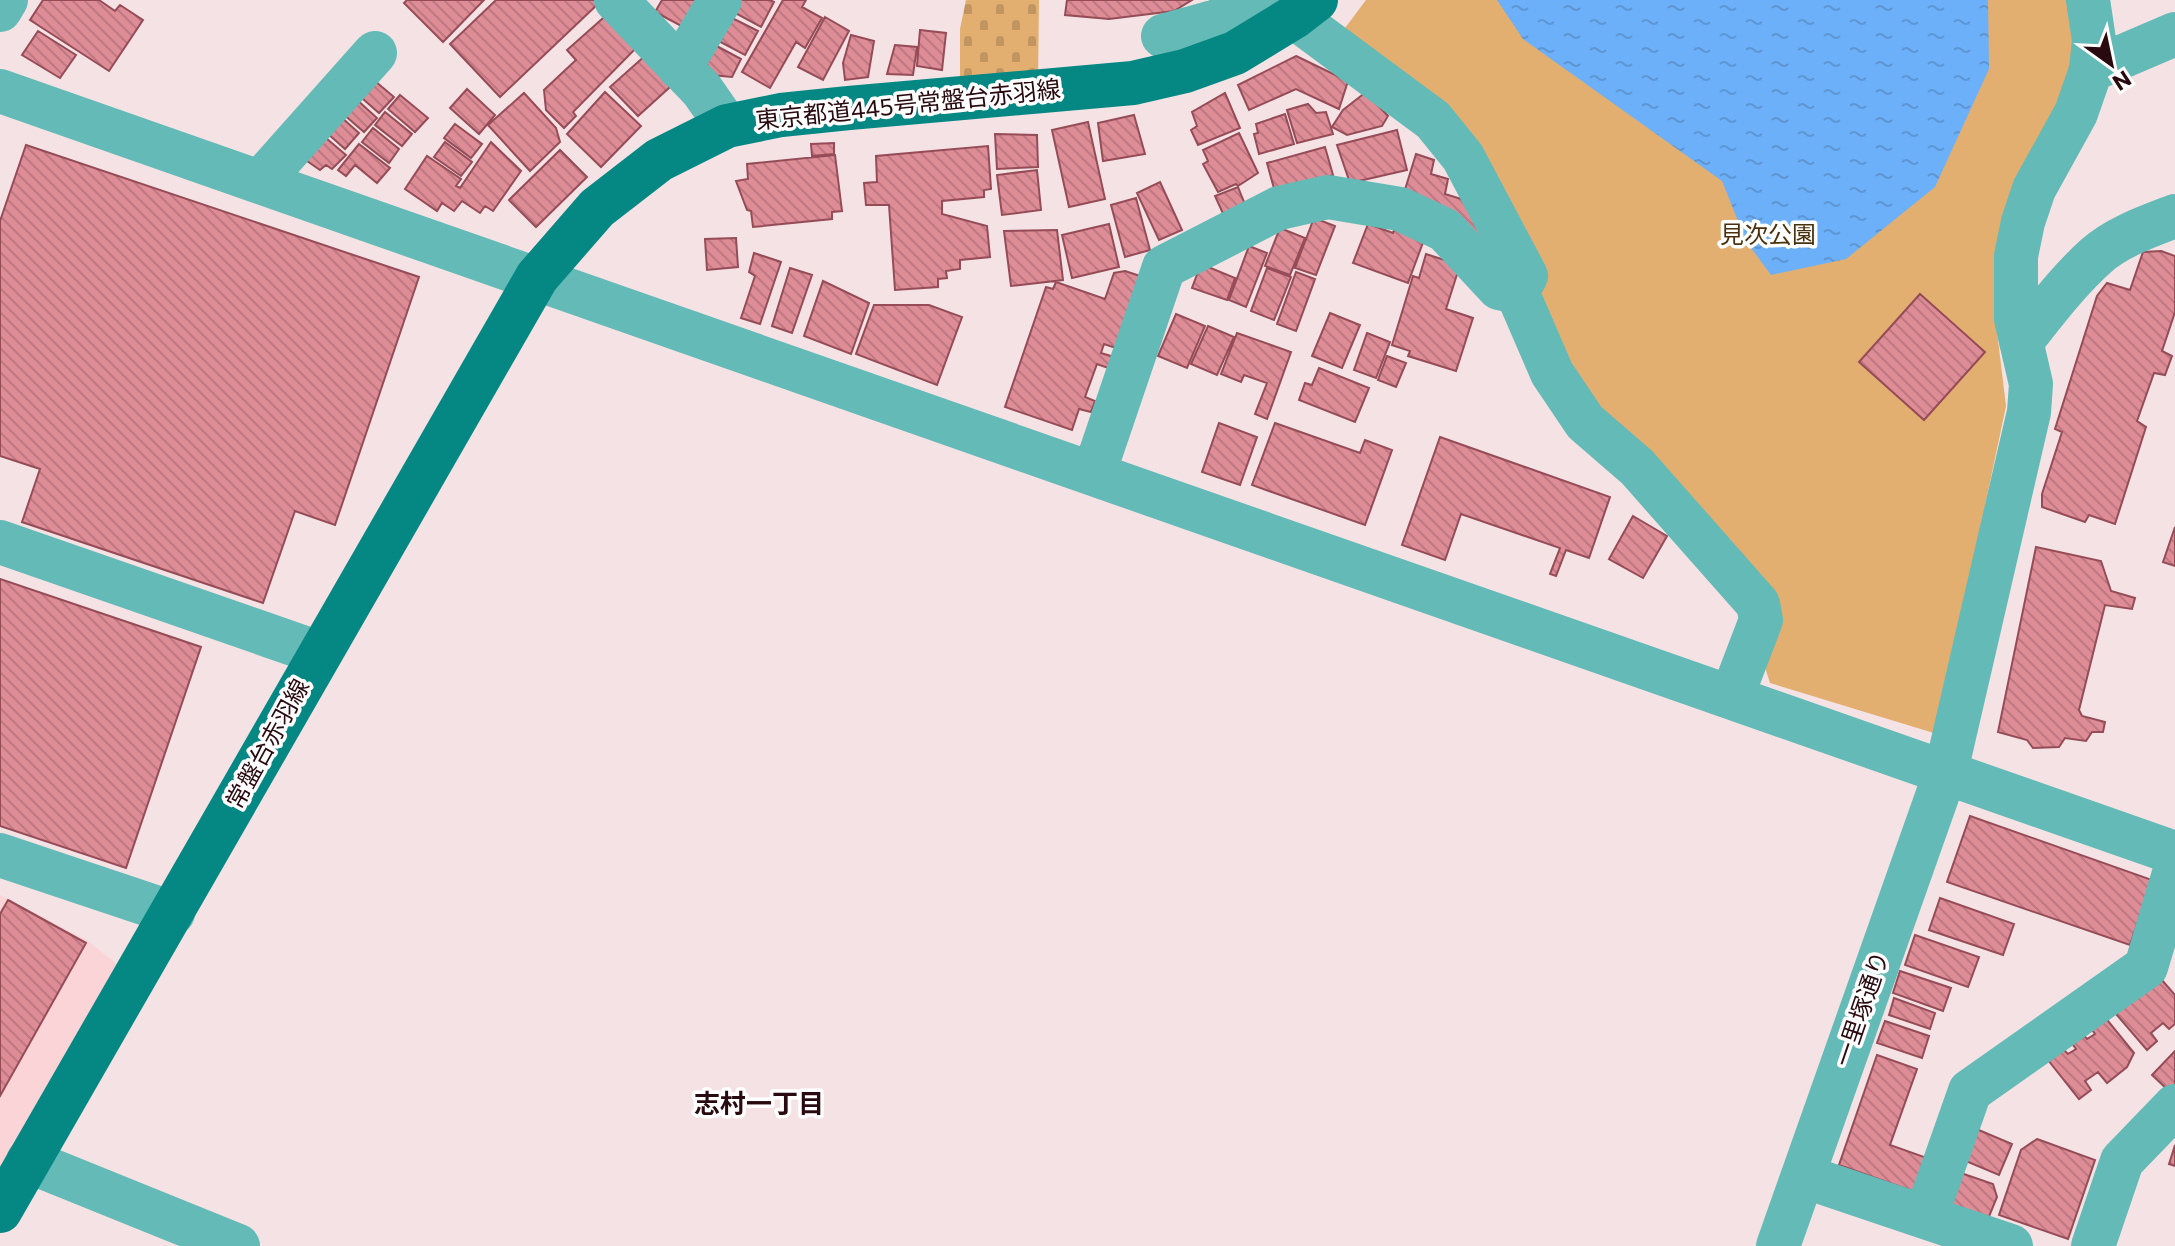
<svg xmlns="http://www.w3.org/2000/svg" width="2175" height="1246" viewBox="0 0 2175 1246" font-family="Commissioner,'Noto Sans JP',sans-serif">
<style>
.built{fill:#fbd4d8}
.green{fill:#e2af70}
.cemetery{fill:url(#cemetery-stones)}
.water{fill:url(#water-ripples)}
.building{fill:url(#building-back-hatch);stroke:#954c57;stroke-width:2}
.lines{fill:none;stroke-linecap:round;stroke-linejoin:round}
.minor{stroke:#63bab6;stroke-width:44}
.major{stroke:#058783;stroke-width:44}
.labels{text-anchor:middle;stroke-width:7;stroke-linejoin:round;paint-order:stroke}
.street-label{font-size:24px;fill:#280a10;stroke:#fff}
.park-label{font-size:24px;fill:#4b310b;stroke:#fff}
.neighbourhood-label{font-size:26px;font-weight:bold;fill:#280a10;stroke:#fff}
</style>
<defs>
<pattern id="cemetery-stones" width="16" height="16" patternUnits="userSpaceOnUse" patternTransform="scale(2)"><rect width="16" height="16" fill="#e2af70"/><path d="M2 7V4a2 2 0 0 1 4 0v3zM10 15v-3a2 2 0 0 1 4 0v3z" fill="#c29560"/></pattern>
<pattern id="water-ripples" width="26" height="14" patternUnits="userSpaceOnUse" patternTransform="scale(2)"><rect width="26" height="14" fill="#6cb0f9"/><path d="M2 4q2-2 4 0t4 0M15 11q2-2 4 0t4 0" fill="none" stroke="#5e96d4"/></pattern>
<pattern id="building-back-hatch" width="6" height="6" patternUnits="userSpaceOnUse" patternTransform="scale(2)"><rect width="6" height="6" fill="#de8d97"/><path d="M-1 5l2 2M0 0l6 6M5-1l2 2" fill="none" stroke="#be7881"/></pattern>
</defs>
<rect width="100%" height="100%" fill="#f4e2e4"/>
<path class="built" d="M0 895 88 941 118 965 0 1172Z"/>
<path class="green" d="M1366 0H2069L2081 70 1997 332 2006 406 1937 734 1770 683 1764 664 1780 611 1597 414 1535 300 1538 276 1342 32Z"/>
<path class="cemetery" d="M966 0H1039L1038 81H960V29Z"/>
<path class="water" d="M1497 0H1988L1989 69 1935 187 1846 259 1771 275 1746 241 1722 181 1523 39Z"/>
<path class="building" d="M43 0H99L115 11 120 5 143 20 109 71 30 20Z
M407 0H484L443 42 404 3Z
M496 0H601V1L500 97 450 44Z
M662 0H703L687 29 655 12Z
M733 0H770L774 2 761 27 728 9Z
M783 0H806L802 7 822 18 805 48 796 42 770 88 742 72Z
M1067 0H1192L1174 11 1109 19 1065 15Z
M610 12 640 44 573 112 576 116 564 128 546 110 544 90 576 60 567 50Z
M726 15 758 31 745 55 713 38Z
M825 17 849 31 823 80 798 67Z
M920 30 946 33 942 70 917 66Z
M38 31 76 55 60 78 22 55Z
M851 35 874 41 868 77 845 80 843 63Z
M711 43 741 59 732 77 711 75 704 55Z
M895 45 917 47 913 75 887 74Z
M647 54 670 87 638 116 610 87Z
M1296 56 1348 81 1339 109 1296 89 1249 110 1238 85Z
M369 76 394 97 379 113 355 92Z
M467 89 495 115 479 134 450 108Z
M605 92 641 126 601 167 567 134Z
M1366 92 1388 116 1382 126 1347 135 1332 127 1343 110Z
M524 93 556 128 560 142 530 171 488 125Z
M1225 93 1240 128 1198 145 1191 130 1197 126 1192 112Z
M400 95 428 118 415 132 388 109Z
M355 98 377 118 364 132 342 113Z
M1308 104 1316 113 1326 112 1333 134 1297 143 1287 110Z
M385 112 412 134 402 146 375 125Z
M1285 114 1294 144 1259 154 1254 134 1258 133 1256 124Z
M1134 115 1145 154 1103 161 1098 123Z
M341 117 359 133 345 149 327 133Z
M1088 122 1105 199 1069 207 1052 130Z
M455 124 482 144 471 158 444 138Z
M373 128 399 149 389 163 362 142Z
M1397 130 1407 170 1350 183 1337 145Z
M320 133 346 155 332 169 326 165 320 170 300 156Z
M1239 133 1258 173 1238 186 1236 184 1218 192 1203 164 1208 161 1203 150Z
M995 134 1037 135 1038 167 997 169Z
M445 142 472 162 461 176 434 157Z
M491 142 521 171 493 211 485 206 480 213 462 201 454 211 442 203 437 211 405 189 427 156 461 179 456 186 460 188Z
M834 143V154L812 156 811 144Z
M359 144 390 168 377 183 355 165 346 176 338 170Z
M26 145 419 277 335 525 295 511 263 603 22 522 40 469 0 456V221Z
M988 146 991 189 984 190V197L942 201V214L987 226 990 257 960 260V269L946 271 947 278 938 279V287L895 290 889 205H866L864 183 877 182 876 156Z
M1325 147 1333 175 1275 192 1267 163Z
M560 150 587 177 536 227 509 200Z
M1416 154 1434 160 1431 174 1448 179 1445 194 1468 201 1496 254 1403 196Z
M835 155 842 211 832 212V219L753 227 751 211 747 210 736 181 748 179 747 164Z
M1037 170 1041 210 1002 215 997 175Z
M1160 182 1182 230 1159 240 1137 193Z
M1238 187 1248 212 1226 220 1215 196Z
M1136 198 1150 250 1125 257 1111 205Z
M1314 218 1335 226 1316 275 1295 268Z
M1109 224 1119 267 1072 278 1062 235Z
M1368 224 1393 233 1396 226 1425 237 1408 283 1353 263Z
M1280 228 1305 238 1290 275 1265 266Z
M1057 230 1063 280 1011 286 1004 231Z
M736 238 738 267 707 270 705 239Z
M1249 246 1267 253 1246 307 1229 300Z
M2161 251 2175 256V312L2162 351 2172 356 2165 375 2154 373 2137 421 2146 427 2115 524 2089 515 2085 522 2042 507V494L2062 432 2055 429 2097 296 2107 283 2130 290 2143 252Z
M754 253 781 262 760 324 741 318 755 276 749 272Z
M1426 254 1460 265 1446 309 1473 318 1456 371 1408 356 1410 351 1392 345 1413 276 1419 278Z
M1201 264 1235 278 1227 300 1192 288Z
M790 268 812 275 792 333 772 326Z
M1267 268 1291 277 1274 320 1251 311Z
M1125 271 1149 279 1125 351 1104 344 1101 353 1114 357 1111 369 1097 364 1085 397 1095 401 1091 412 1079 409 1072 430 1005 407 1046 287 1053 289 1056 282 1105 299 1114 273Z
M1296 272 1315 279 1296 331 1277 324Z
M823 281 869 303 851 354 804 336Z
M1920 294 1985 352 1924 420 1859 362Z
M874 305H929L962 317 937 385 856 354Z
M1330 313 1360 325 1342 368 1312 356Z
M1176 314 1205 326 1187 368 1158 356Z
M1208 326 1234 337 1217 375 1191 364Z
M1237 333 1291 352 1267 419 1255 414 1267 383 1244 375 1241 382 1221 374Z
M1367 333 1390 342 1376 378 1354 370Z
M1387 356 1406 363 1396 387 1378 380Z
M1319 368 1369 388 1355 422 1299 400 1305 383 1312 385Z
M1219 423 1257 437 1240 485 1202 472Z
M1275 423 1360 453 1365 440 1392 450 1365 525 1252 485Z
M1440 437 1610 497 1589 558 1566 550 1556 576 1550 574 1560 548 1461 514 1445 560 1402 545Z
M1633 516 1667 536 1643 578 1609 559Z
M2175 527V566L2163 562Z
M2036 547 2101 561 2111 591 2135 598 2132 609 2105 605 2079 710 2082 716 2105 722 2103 732H2092L2086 741 2065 738 2059 747 2033 748 2027 740 1998 732Z
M0 579 201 647 126 868 0 826Z
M1970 816 2152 880 2130 945 1947 882Z
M1940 898 2014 924 2003 955 1929 930Z
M8 900 86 943 0 1096V914Z
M1915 935 1979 957 1968 987 1905 965Z
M1900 971 1951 988 1943 1011 1893 993Z
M2161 979 2175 995V1024L2169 1029 2163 1023 2151 1033 2157 1041 2147 1050 2110 1007Z
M1894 998 1935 1013 1930 1029 1889 1015Z
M2104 1016 2134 1053 2127 1067 2107 1083 2098 1072 2085 1081 2091 1090 2079 1099 2048 1060 2063 1049 2068 1054 2076 1049 2070 1041 2081 1032 2087 1039 2095 1034 2090 1027Z
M1885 1021 1929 1036 1922 1058 1877 1043Z
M2175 1051V1092L2172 1094 2152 1075Z
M1877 1055 1917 1069 1890 1145 1927 1158 1915 1192 1839 1165Z
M1974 1128 2012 1144 1999 1175 1961 1159Z
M2037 1139 2095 1160 2068 1239 1999 1215 2021 1150Z
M2175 1145V1166L2169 1164Z
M1958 1172 1993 1184 1997 1197 1988 1219 1946 1202Z"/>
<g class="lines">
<path class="minor" d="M616 0 702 90 727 126
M0 10 6 0
M1294 17 1433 120 1463 157 1526 276 1517 292 1552 373 1585 422 1637 467 1758 604 1761 620 1732 696
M1163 36 1217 21 1258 0
M680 68 720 0
M2091 70 2175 34
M0 91 2175 853
M260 182 375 53
M2021 342C2045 312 2068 281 2096 256 2117 237 2149 226 2175 216
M1094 473 1164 267 1279 208 1328 197 1400 209 1445 230 1499 288 1517 292
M0 542 319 653
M0 855 173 913
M28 1161 238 1246
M1803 1176 2011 1246
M1926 1216 1970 1091 2146 967 2175 870
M1778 1246 1946 771 2029 412 2031 384 2016 319V256L2023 222 2034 189 2076 113 2091 70 2094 40 2088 0
M2093 1246 2122 1161 2175 1106"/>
<path class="major" d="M0 1211 537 277 597 208 659 160 727 126 781 115 849 108 1133 83 1185 71 1235 53 1294 17 1316 0"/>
</g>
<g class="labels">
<g class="street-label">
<text transform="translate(908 105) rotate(-6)" y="8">東京都道445号常盤台赤羽線</text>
<text transform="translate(268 744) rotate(-61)" y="8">常盤台赤羽線</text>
<text transform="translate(1862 1009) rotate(-71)" y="8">一里塚通り</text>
</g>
<g class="park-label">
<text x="1768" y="243">見次公園</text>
</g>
<g class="neighbourhood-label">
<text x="759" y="1113">志村一丁目</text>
</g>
</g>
<g transform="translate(2111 64) rotate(147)" stroke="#ffffff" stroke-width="6" paint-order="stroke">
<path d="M0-6L14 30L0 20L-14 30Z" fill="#280a10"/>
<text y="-12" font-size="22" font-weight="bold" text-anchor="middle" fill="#280a10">N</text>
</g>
</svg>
